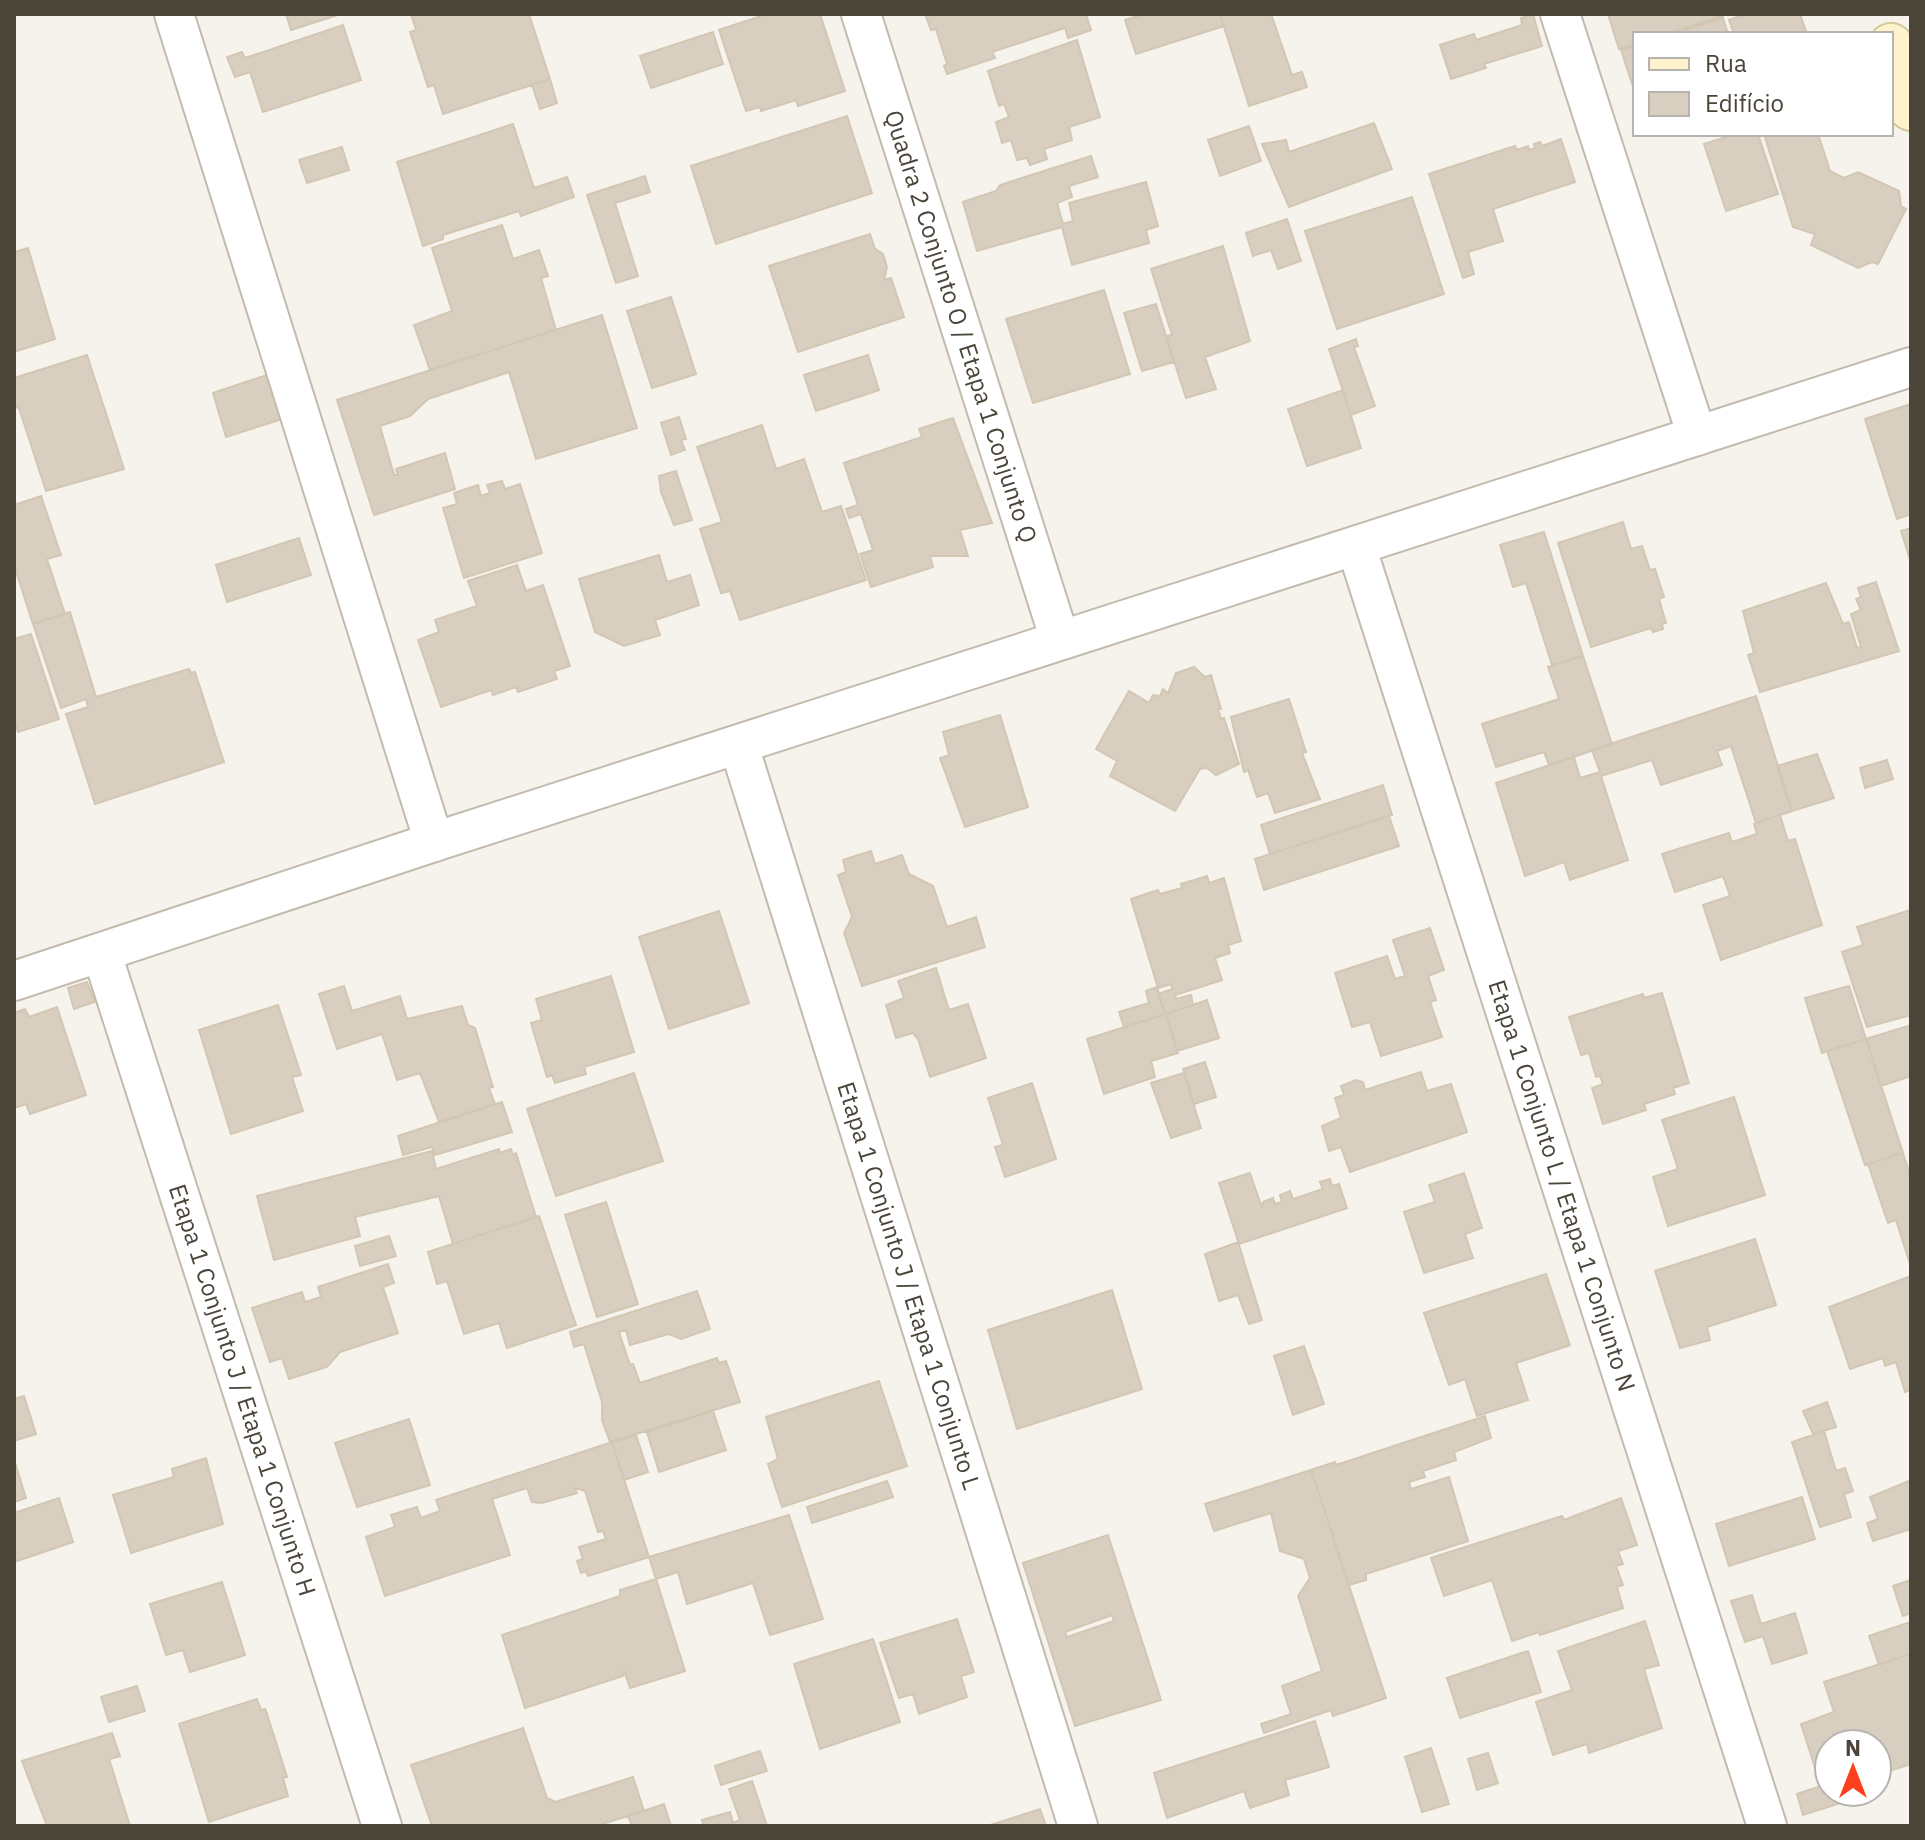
<svg xmlns="http://www.w3.org/2000/svg" width="1925" height="1840" viewBox="0 0 1925 1840" font-family="'IBM Plex Sans',sans-serif">
<style>
.building{fill:#d8cfc1;stroke:#d3c7b4;stroke-width:2;fill-rule:evenodd}
.lines{fill:none;stroke-linecap:round;stroke-linejoin:round}
.street-casing{stroke:#c2bbae;stroke-width:42}
.secondary-casing{stroke:#d6c79b;stroke-width:48}
.street{stroke:#fff;stroke-width:38}
.secondary{stroke:#fff3cd;stroke-width:44}
.labels{text-anchor:middle;stroke-width:7;stroke-linejoin:round;paint-order:stroke}
.street-label{font-size:24px;fill:#4b4439;stroke:#fff}
</style>
<rect width="100%" height="100%" fill="#f6f3ec"/>
<path class="building" d="M286 14H341L291 30Z
M411 14H529L550 79 443 114 434 85 428 87 410 32 416 30Z
M767 14H820L845 91 798 106 796 100 761 111 760 107 746 111 719 30Z
M925 14H1086L1091 30 1068 38 1065 28 992 52 995 58 947 74 944 66 947 64 936 29 931 30Z
M1145 14H1220L1224 26 1136 54 1125 20Z
M1220 14H1271L1292 75 1302 72 1307 87 1249 106Z
M1533 14 1542 46 1484 64 1486 68 1451 79 1440 45 1474 34 1476 40 1522 25 1521 18Z
M1608 14H1723V16L1666 34H1635V44L1619 49Z
M1747 14H1800L1807 34H1734L1729 20Z
M1723 18 1728 34H1673Z
M343 25 361 80 263 112 250 72 235 77 227 57 242 52 245 58Z
M713 32 723 64 651 88 640 56Z
M1077 40 1100 117 1069 127 1072 140 1044 149 1047 159 1030 165 1027 158 1017 160 1011 140 1002 143 996 122 1009 117 1004 104 999 106 988 71Z
M1635 46V93L1621 50Z
M550 79 557 103 540 109 532 85Z
M847 116 872 193 716 244 691 166Z
M1374 123 1392 169 1289 207 1262 144 1286 140 1289 152Z
M513 124 534 188 567 177 574 197 521 216 519 211 443 235V239L423 246 397 162Z
M1249 126 1261 161 1220 176 1208 140Z
M1736 134H1758L1778 194 1726 211 1704 144Z
M1764 134H1818L1830 171 1844 178 1858 172 1899 191 1901 206 1906 209 1878 264 1872 262 1858 268 1811 245 1815 234 1793 227Z
M1561 139 1575 182 1493 209 1503 241 1468 252 1474 274 1463 278 1429 174 1515 146 1517 150 1528 146 1529 150 1535 148 1534 144 1540 142 1542 146Z
M342 147 349 170 307 183 299 160Z
M1091 156 1098 177 1069 186 1072 197 1057 203 1063 224 1073 221 1069 203 1146 182 1158 226 1146 230 1149 243 1072 265 1062 227 977 251 963 202 996 191 1000 185Z
M645 176 650 192 615 203 638 276 616 283 587 195Z
M1412 197 1444 294 1337 329 1305 231Z
M1287 219 1301 261 1278 269 1271 250 1253 256 1246 233Z
M502 225 513 259 539 250 548 276 541 278 556 330 430 370 414 325 452 311 432 248Z
M870 234 875 249 883 254 887 267 884 280 891 278 904 317 798 352 769 266Z
M1223 246 1250 341 1205 357 1216 389 1186 398 1166 336 1172 335 1151 269Z
M28 248 55 339 14 352V252Z
M1104 290 1130 374 1033 403 1006 319Z
M671 297 696 374 652 388 627 311Z
M1156 304 1174 362 1142 371 1124 313Z
M602 315 637 428 536 459 509 372 428 399 410 416 380 426 394 475H398L396 469 445 453 455 489 374 515 337 400Z
M1356 339 1358 346 1354 347 1375 406 1351 415 1329 349Z
M87 355 124 469 46 491 19 408 14 407V378Z
M868 355 879 390 816 411 804 375Z
M267 375 282 419 226 437 213 393Z
M1343 390 1361 448 1307 466 1288 409Z
M1911 404V514L1897 519 1865 419Z
M679 417 686 439 681 440 685 450 671 455 661 423Z
M953 418 992 523 960 530 968 556H930L933 567 871 587 860 554 873 550 861 514 849 518 846 509 858 505 844 463 922 437 919 429Z
M762 425 776 469 804 459 822 512 841 506 866 580 740 620 730 591 721 593 700 529 722 522 697 447Z
M676 471 692 520 674 525 661 492 659 476Z
M502 481 505 489 520 484 542 553 464 578 443 508 457 504 454 493 478 485 481 496 490 493 487 485Z
M41 496 61 555 47 559 65 614 33 624 14 565V505Z
M1623 522 1631 549 1642 546 1650 570 1655 569 1664 597 1659 599 1666 623 1662 624 1663 629 1653 632 1651 628 1591 647 1558 543Z
M1911 528V563L1901 531Z
M1544 532 1583 656 1552 665 1526 583 1513 587 1500 545Z
M299 538 311 575 227 602 216 565Z
M659 555 667 582 690 575 699 605 655 620 660 635 624 646 595 632 579 579Z
M517 565 526 591 543 585 570 666 554 671 557 679 518 692 516 687 493 695 491 690 441 707 418 640 439 632 435 620 477 606 468 581Z
M1876 582 1899 651 1760 692 1748 655 1754 653 1743 611 1826 583 1843 624 1849 622 1857 648 1861 647 1851 614 1861 610 1856 599 1861 597 1858 588Z
M70 612 96 697 189 669 191 673 195 672 224 762 95 804 66 714 88 707 86 699 61 708 33 624Z
M31 634 59 719 18 732 14 719V639Z
M1583 656 1612 744 1549 765 1544 752 1496 767 1482 724 1559 699 1548 667Z
M1194 667 1205 677 1211 675 1221 709H1218L1221 719 1224 718 1239 764 1216 775 1207 768 1200 769 1175 811 1110 776 1117 761 1096 749 1129 691 1149 703 1153 695 1160 696 1163 689 1168 693 1176 673Z
M1756 696 1792 811 1756 823 1731 746 1717 751 1722 765 1661 785 1652 760 1601 776 1628 860 1570 880 1564 862 1525 876 1496 783 1574 757 1580 778 1600 772 1592 750Z
M1289 699 1306 752 1302 753 1320 799 1275 813 1268 793 1257 797 1248 770 1244 772 1231 717Z
M1000 715 1028 807 965 827 940 758 949 755 943 732Z
M1817 754 1834 798 1792 811 1777 766Z
M1887 760 1893 779 1865 788 1860 768Z
M1383 785 1392 815 1270 854 1261 825Z
M1780 815 1788 841 1795 839 1822 925 1721 960 1703 905 1730 896 1723 876 1675 892 1662 854 1729 833 1732 842 1757 834 1754 824Z
M1389 816 1399 846 1264 890 1255 859Z
M871 851 875 864 902 855 909 874 933 886 947 927 976 917 985 947 862 986 844 933 852 917 838 875 846 872 843 860Z
M1207 876 1209 883 1224 878 1241 941 1228 945 1230 953 1215 958 1222 980 1175 995 1176 999 1191 995 1193 1005 1165 1014 1158 994 1173 989 1171 984 1158 988 1131 899 1158 890 1160 894 1182 888 1181 884Z
M1910 910 1911 1015 1867 1027 1842 952 1863 945 1857 927Z
M719 911 749 1003 669 1029 639 937Z
M1430 928 1444 970 1428 976 1436 1000 1430 1002 1442 1037 1381 1056 1370 1022 1352 1027 1335 973 1387 956 1395 979 1405 976 1393 940Z
M936 968 949 1010 968 1004 986 1058 930 1077 918 1039 913 1033 896 1038 886 1005 904 998 898 981Z
M611 976 634 1052 584 1067 586 1074 555 1083 552 1075 547 1077 531 1023 542 1020 536 999Z
M87 982 95 1002 74 1009 68 988Z
M344 986 352 1011 400 996 407 1019 462 1006 468 1025 475 1028 493 1087 489 1088 495 1104 439 1122 420 1073 397 1080 382 1034 337 1049 319 994Z
M1849 986 1866 1039 1822 1053 1805 998Z
M1157 987 1165 1014 1124 1027 1119 1012 1149 1003 1146 991Z
M1662 993 1689 1083 1673 1088 1675 1094 1644 1104 1646 1110 1603 1124 1592 1088 1603 1084 1600 1076 1596 1077 1589 1053 1581 1055 1569 1017 1643 994 1644 998Z
M1207 1000 1219 1038 1177 1051 1166 1014Z
M278 1005 301 1075 292 1077 303 1111 231 1134 199 1030Z
M57 1007 86 1095 30 1114 26 1104 14 1108V1013L25 1009 29 1017Z
M1166 1014 1178 1053 1151 1061 1155 1077 1104 1094 1087 1039Z
M1911 1025V1076L1881 1086 1866 1039Z
M1866 1039 1903 1153 1865 1165 1827 1051Z
M1205 1062 1216 1097 1194 1104 1183 1069Z
M1421 1072 1427 1091 1451 1084 1467 1132 1350 1172 1341 1147 1329 1151 1322 1126 1341 1118 1335 1098 1344 1095 1341 1086 1356 1080 1363 1082 1365 1090Z
M634 1073 663 1161 556 1196 527 1109Z
M1184 1073 1201 1128 1171 1138 1151 1083Z
M1032 1083 1056 1159 1005 1177 995 1147 1003 1145 988 1098Z
M1734 1097 1765 1195 1668 1226 1653 1177 1678 1169 1662 1120Z
M502 1102 512 1132 435 1155 432 1147 403 1155 398 1136Z
M499 1149 500 1153 511 1149 513 1155 516 1153 536 1217 453 1244 439 1196 355 1217 360 1236 274 1260 257 1196 432 1151 436 1169Z
M1903 1153 1911 1179 1910 1264 1896 1220 1888 1223 1868 1164Z
M1250 1173 1262 1208 1263 1202 1273 1198 1275 1204 1282 1202 1280 1195 1290 1191 1293 1199 1323 1189 1320 1182 1330 1179 1332 1186 1339 1184 1347 1208 1239 1244 1219 1183Z
M1464 1173 1482 1228 1465 1234 1473 1258 1424 1273 1404 1212 1435 1202 1429 1185Z
M606 1202 638 1304 597 1317 565 1215Z
M539 1216 576 1325 507 1348 499 1323 464 1334 447 1281 437 1284 428 1252Z
M389 1236 396 1256 360 1266 355 1246Z
M1755 1239 1776 1305 1707 1327 1710 1340 1680 1348 1655 1271Z
M1238 1242 1262 1320 1249 1324 1238 1295 1219 1301 1205 1254Z
M388 1264 394 1283 383 1287 398 1333 340 1352 327 1367 289 1379 282 1358 270 1362 252 1308 302 1292 305 1302 321 1297 318 1287Z
M1546 1274 1570 1345 1516 1363 1528 1400 1477 1416 1465 1379 1449 1385 1424 1313Z
M1911 1276V1390L1905 1392 1896 1362 1885 1366 1883 1358 1850 1369 1829 1307Z
M1112 1290 1142 1389 1017 1429 988 1330Z
M697 1291 710 1329 681 1339 669 1334 630 1345 626 1330 619 1332 630 1365 633 1364 640 1383 717 1358 719 1363 726 1361 740 1402 610 1442 602 1420V1402L584 1344 574 1347 570 1332Z
M1304 1346 1324 1404 1293 1415 1274 1356Z
M879 1381 907 1466 782 1507 768 1464 778 1459 766 1417Z
M24 1396 36 1434 14 1441V1399Z
M1827 1402 1836 1427 1813 1434 1803 1411Z
M713 1411 726 1450 659 1472 647 1432Z
M1485 1416 1491 1438 1454 1452 1456 1460 1423 1471 1425 1477 1409 1482 1411 1489 1449 1477 1468 1541 1366 1574V1580L1349 1585 1311 1470 1335 1462 1336 1465Z
M409 1419 430 1485 357 1507 335 1443Z
M1824 1431 1836 1471 1845 1468 1853 1491 1844 1494 1851 1517 1820 1527 1792 1442Z
M636 1435 648 1472 624 1480 612 1442Z
M612 1442 649 1557 588 1576 586 1571 581 1573 577 1561 583 1559 579 1547 606 1539 603 1531 598 1532 585 1491 575 1488 577 1493 542 1503 532 1502 527 1488 492 1499 510 1555 385 1596 366 1537 395 1527 391 1515 417 1507 421 1518 440 1511 436 1500Z
M206 1458 223 1524 131 1553 113 1495 174 1477 172 1469Z
M14 1459 26 1498 14 1502Z
M1311 1470 1386 1698 1333 1716 1331 1710 1264 1733 1261 1724 1291 1714 1282 1686 1322 1671 1298 1596 1310 1578 1304 1559 1280 1551 1271 1513 1214 1531 1205 1504Z
M1911 1480V1529L1873 1541 1867 1523 1878 1519 1870 1497Z
M887 1481 893 1497 812 1523 807 1507Z
M1802 1497 1815 1539 1729 1566 1716 1524Z
M59 1498 73 1542 14 1562V1513Z
M1621 1498 1637 1545 1618 1551 1623 1564 1616 1566 1623 1585 1617 1587 1623 1608 1540 1635 1539 1632 1512 1641 1492 1580 1444 1596 1431 1558 1562 1516 1564 1520Z
M789 1515 823 1619 770 1635 753 1583 687 1604 678 1572 656 1579 649 1557Z
M1108 1535 1161 1700 1075 1726 1023 1563ZM1112 1615 1114 1621 1067 1637 1065 1632Z
M656 1579 685 1671 630 1688 624 1671 623 1676 525 1708 502 1635 620 1596V1590Z
M1911 1580V1613L1903 1616 1893 1586Z
M222 1582 245 1655 190 1672 183 1650 166 1655 150 1604Z
M1752 1595 1761 1624 1795 1613 1807 1653 1772 1664 1763 1636 1745 1642 1731 1601Z
M957 1619 974 1672 961 1676 967 1697 919 1714 913 1694 899 1698 880 1643Z
M1645 1621 1659 1665 1644 1669 1662 1728 1589 1753 1587 1744 1553 1755 1536 1702 1572 1690 1558 1651Z
M1911 1622V1654L1879 1665 1869 1636Z
M873 1639 900 1722 820 1749 794 1664Z
M1528 1651 1541 1692 1460 1718 1447 1678Z
M1911 1654V1764L1877 1775V1744H1829V1792H1855L1856 1798 1803 1815 1797 1794 1821 1786 1801 1724 1834 1712 1824 1682Z
M137 1686 145 1711 109 1722 101 1697Z
M257 1699 261 1710 265 1709 267 1714 287 1777 283 1778 288 1796 209 1822 179 1724Z
M1315 1721 1329 1767 1285 1780 1289 1795 1250 1808 1244 1791 1167 1818 1154 1773Z
M523 1728 547 1798 555 1802 633 1777 644 1811 596 1826H432L411 1765Z
M112 1733 120 1756 109 1759 130 1826H47L22 1761Z
M1431 1748 1449 1804 1422 1812 1405 1757Z
M760 1751 767 1771 721 1785 715 1766Z
M1488 1753 1498 1783 1477 1790 1468 1759Z
M752 1781 767 1826H734L733 1823 740 1820 729 1789Z
M664 1804 671 1826H632L628 1816Z
M1040 1809 1046 1826H987L1000 1822Z
M730 1812 734 1826H704L702 1820Z"/>
<g class="lines">
<defs>
<g id="street">
<path d="M174 14 434 842"/>
<path id="s1" d="M861 14 1060 640"/>
<path d="M1560 14 1697 436"/>
<path id="s2" d="M1356 546 1767 1826"/>
<path id="s3" d="M739 746 1078 1826"/>
<path id="s4" d="M102 954 382 1826"/>
<path d="M14 981 434 842 1911 367"/>
</g>
<path id="secondary" d="M1891 46 1911 108"/>
</defs>
<use href="#street" class="street-casing"/>
<use href="#secondary" class="secondary-casing"/>
<use href="#street" class="street"/>
<use href="#secondary" class="secondary"/>
</g>
<g class="labels">
<g class="street-label">
<text dy="8" stroke="none"><textPath href="#s1" startOffset="328">Quadra 2 Conjunto O / Etapa 1 Conjunto Q</textPath></text>
<text dy="8" stroke="none"><textPath href="#s2" startOffset="672">Etapa 1 Conjunto L / Etapa 1 Conjunto N</textPath></text>
<text dy="8" stroke="none"><textPath href="#s3" startOffset="566">Etapa 1 Conjunto J / Etapa 1 Conjunto L</textPath></text>
<text dy="8" stroke="none"><textPath href="#s4" startOffset="458">Etapa 1 Conjunto J / Etapa 1 Conjunto H</textPath></text>
</g>
</g>
<rect width="1925" height="1840" fill="none" stroke="#4b4439" stroke-width="32"/>
<rect x="1633" y="32" width="260" height="104" fill="#ffffff" stroke="#b7b4b0" stroke-width="2"/>
<rect x="1649" y="58" width="40" height="12" fill="#fff3cd" stroke="#b7b4b0" stroke-width="2"/>
<text x="1705" y="72" font-size="24" fill="#4b4439">Rua</text>
<rect x="1649" y="92" width="40" height="24" fill="#d8cfc1" stroke="#b7b4b0" stroke-width="2"/>
<text x="1705" y="112" font-size="24" fill="#4b4439">Edifício</text>
<g transform="translate(1853 1768)"><circle r="38" fill="#ffffff" stroke="#b7b4b0" stroke-width="2"/>
<path d="M0-6L14 30L0 20L-14 30Z" fill="#fc3f1d"/>
<text y="-12" font-size="22" font-weight="bold" text-anchor="middle" fill="#4b4439">N</text>
</g>
</svg>
